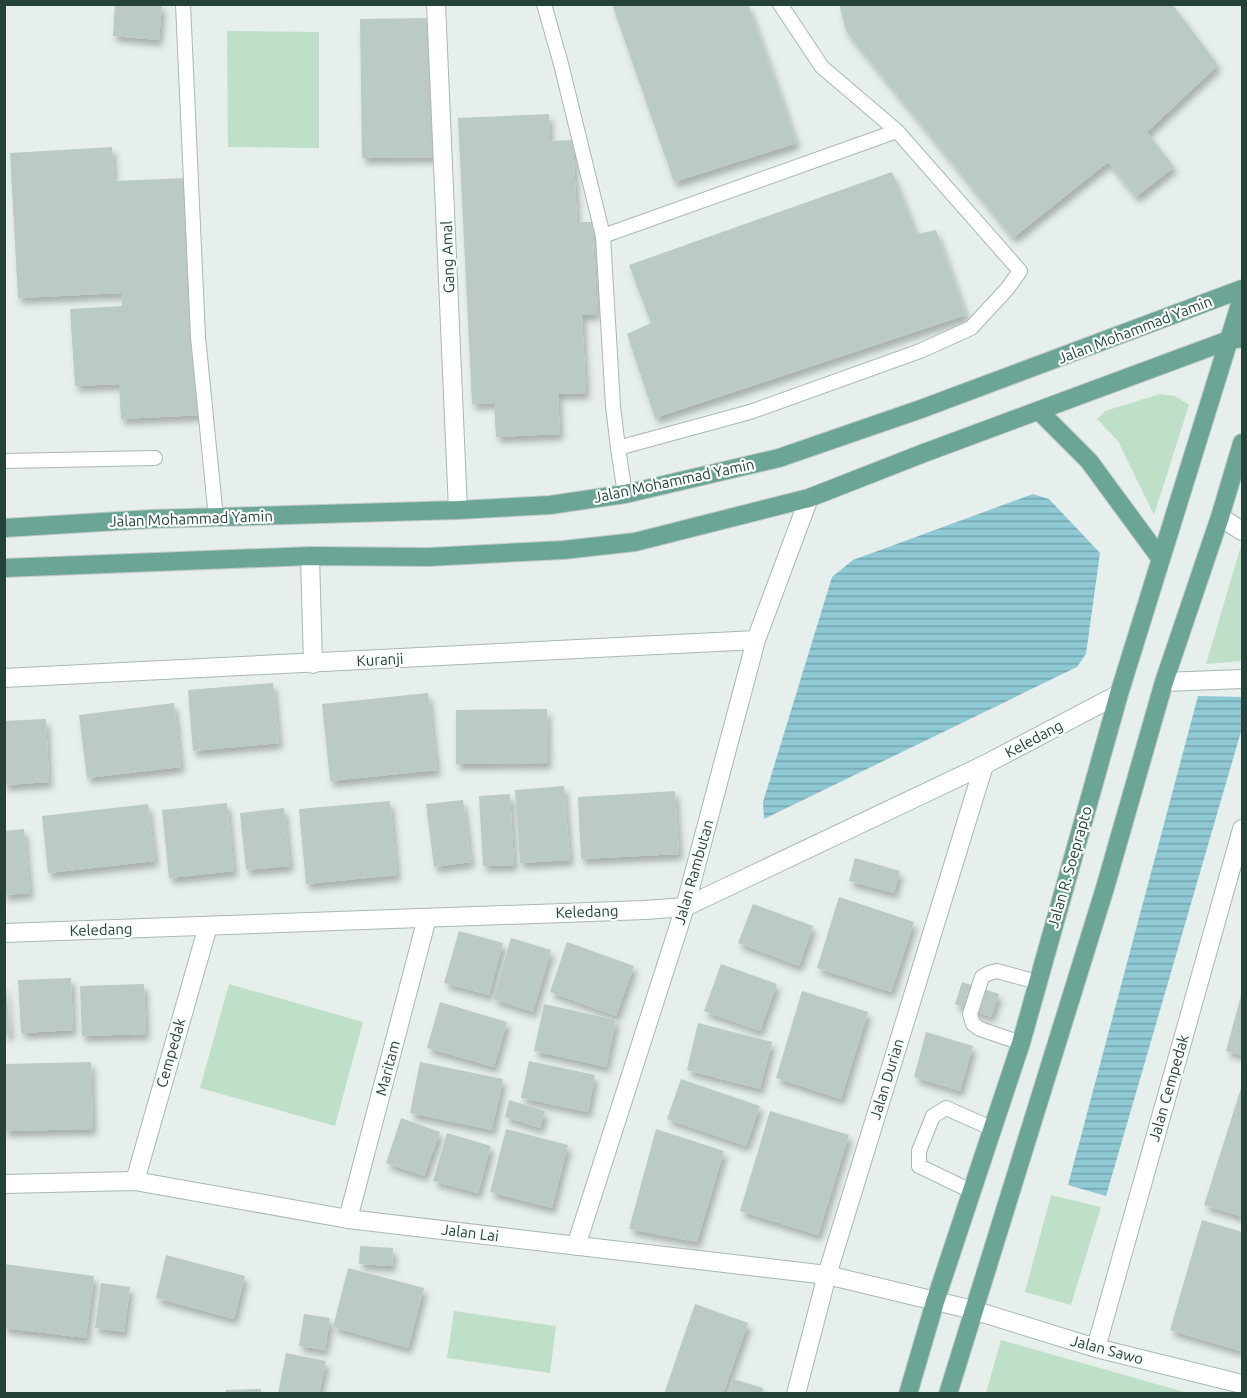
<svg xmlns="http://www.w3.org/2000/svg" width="1247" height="1398" viewBox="0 0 1247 1398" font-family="Ubuntu,sans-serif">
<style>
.green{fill:#bfe0c8}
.water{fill:url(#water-rules)}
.building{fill:#bbcac4;filter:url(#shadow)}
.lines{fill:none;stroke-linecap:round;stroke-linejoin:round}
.service-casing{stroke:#a8b8b2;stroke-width:16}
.minor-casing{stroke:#a8b8b2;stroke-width:20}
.primary-casing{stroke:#c2cac8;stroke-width:20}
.service{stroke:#fff;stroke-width:14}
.minor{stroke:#fff;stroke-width:18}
.primary{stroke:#6aa596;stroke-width:18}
.labels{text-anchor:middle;stroke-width:4.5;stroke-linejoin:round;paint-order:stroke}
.street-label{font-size:15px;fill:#24423a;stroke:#f7fbf9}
</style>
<defs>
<pattern id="water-rules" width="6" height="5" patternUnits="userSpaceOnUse" patternTransform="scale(1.5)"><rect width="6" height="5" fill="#8ec9d4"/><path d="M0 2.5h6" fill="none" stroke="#74a5ad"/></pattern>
<filter id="shadow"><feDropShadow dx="3.5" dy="6" stdDeviation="3" flood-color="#0004"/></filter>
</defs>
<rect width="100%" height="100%" fill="#e6efeb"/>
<path class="green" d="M227 31 319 32V148L228 147Z
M1160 394 1175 396 1189 405 1154 515 1118 441 1097 419 1105 411Z
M1240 549 1242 551V661L1206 664Z
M229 984 363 1022 335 1126 200 1088Z
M1051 1195 1101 1207 1071 1305 1025 1292Z
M454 1311 556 1326 550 1373 447 1358Z
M1001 1340 1188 1393H986Z"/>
<path class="water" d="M1033 494 1049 499 1100 553 1086 654 1077 667 764 819 763 802 832 577 853 560Z
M1198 696 1242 697V728L1106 1196 1068 1185Z"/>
<path class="building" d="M115 4H162L159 40 113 36Z
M612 4H748L797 143 674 182Z
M839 4H1172L1218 65 1147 132 1174 167 1136 197 1108 162 1013 238 846 31Z
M431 18 434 157 362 158 360 19Z
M549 114 550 141 573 140 577 222H592L597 314 582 315 586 393 558 394 560 434 496 437 494 403 472 404 458 118Z
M112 147 114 181 187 178 201 415 121 419 119 384 75 386 70 309 122 306 121 293 18 298 10 153Z
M892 172 917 234 936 230 966 315 655 418 627 334 651 323 629 265Z
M273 683 279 743 193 751 188 690Z
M428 693 437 770 330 781 322 704Z
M174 703 181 767 87 778 79 715Z
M547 709 548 763 456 764V710Z
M46 719 49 782 4 785V721Z
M564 786 570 860 520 863 515 790Z
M675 791 679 854 581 859 578 797Z
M510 794 514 865 483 866 479 796Z
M463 800 471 862 434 867 426 804Z
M390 801 397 875 306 884 299 809Z
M227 803 234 871 169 878 162 810Z
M148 804 155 861 48 873 42 816Z
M284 808 290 866 246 870 240 813Z
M24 829 30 893 4 895V831Z
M855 858 900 871 894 893 849 881Z
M839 897 914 922 891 992 817 968Z
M753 904 813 926 799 966 738 943Z
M459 931 503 943 489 995 444 983Z
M511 938 551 950 533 1012 493 999Z
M567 942 634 966 616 1016 550 992Z
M721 964 777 984 760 1031 704 1011Z
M71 978 73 1030 21 1033 18 980Z
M962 982 999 994 991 1017 955 1004Z
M144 984 146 1034 82 1036 80 986Z
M4 986H6L10 1034 4 1035Z
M802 991 868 1012 841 1099 776 1078Z
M1242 992V1055L1226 1051Z
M440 1002 507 1022 494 1067 427 1048Z
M544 1004 616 1020 606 1067 534 1051Z
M698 1023 772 1042 760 1089 687 1070Z
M926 1032 973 1046 960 1091 914 1077Z
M529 1061 595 1075 588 1112 521 1098Z
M91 1062 93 1129 4 1131V1064Z
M420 1062 503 1079 492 1130 410 1113Z
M681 1079 760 1106 746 1146 667 1119Z
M1242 1085V1217L1204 1205Z
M509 1100 545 1111 540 1128 505 1117Z
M770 1111 849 1135 818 1235 740 1211Z
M401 1118 440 1132 424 1176 386 1163Z
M506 1129 568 1145 552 1208 490 1192Z
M656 1129 724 1151 697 1242 629 1229Z
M447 1133 491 1146 478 1193 433 1181Z
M1202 1220 1242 1232V1344L1240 1351 1170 1330Z
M360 1246 393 1248 392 1266 359 1264Z
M166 1255 245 1276 234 1319 156 1298Z
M4 1264 94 1276 86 1338 4 1328Z
M348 1268 424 1288 408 1348 333 1327Z
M101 1283 130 1287 124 1332 95 1328Z
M695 1304 748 1323 723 1394H664Z
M304 1314 330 1318 325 1350 299 1346Z
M286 1353 326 1361 319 1394H278Z
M733 1379 763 1388 762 1394H729Z
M261 1389V1394H226V1390Z"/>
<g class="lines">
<defs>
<path id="service" d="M183 4 198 337 216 518
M544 4 561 64 603 236 613 406 618 448
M603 236 897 131
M4 461 155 458
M625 494 618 448 750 412 920 351 971 328 1007 289 1020 271 897 131 822 67 780 4
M1021 1043 980 1029 973 1024 970 1014 982 977 989 973 997 971 1037 982
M971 1191 919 1166V1151L933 1116 946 1108 991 1128"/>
<path id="minor" d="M436 4 458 510
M1220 517 1242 531
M310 556 313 664
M4 678 756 640
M1164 682 1242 679
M4 933 645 910 685 907 984 765 1119 694
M135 1181 208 926
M4 1184 135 1181 348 1219 827 1275 973 1310 1096 1348 1242 1384
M348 1219 427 918
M576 1246 685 907 756 640 809 498
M1096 1348 1242 829
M796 1394 827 1275 984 765"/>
<path id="primary" d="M1039 411 1089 461 1161 559
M4 528 151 519 458 510 550 505 625 494 779 458 921 409 1242 289
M4 568 310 556 428 557 563 550 635 542 809 498 924 453 1229 340 1242 338
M908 1394 935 1302 1021 1043 1119 694 1242 298
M948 1394 1105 888 1164 682 1220 517 1242 443"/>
</defs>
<use href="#service" class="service-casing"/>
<use href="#minor" class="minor-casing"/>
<use href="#primary" class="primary-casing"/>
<use href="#service" class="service"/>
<use href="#minor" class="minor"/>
<use href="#primary" class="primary"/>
</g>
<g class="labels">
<g class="street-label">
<text transform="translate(448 257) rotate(-92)" y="5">Gang Amal</text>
<text transform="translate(1135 330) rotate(-21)" y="5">Jalan Mohammad Yamin</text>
<text transform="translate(674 481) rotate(-12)" y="5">Jalan Mohammad Yamin</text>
<text transform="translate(191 519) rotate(-2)" y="5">Jalan Mohammad Yamin</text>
<text transform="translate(380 660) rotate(-3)" y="5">Kuranji</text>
<text transform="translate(1034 739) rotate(-28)" y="5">Keledang</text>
<text transform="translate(1070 867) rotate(-74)" y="5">Jalan R. Soeprapto</text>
<text transform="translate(694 872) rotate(-74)" y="5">Jalan Rambutan</text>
<text transform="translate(587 912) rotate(-2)" y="5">Keledang</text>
<text transform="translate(101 930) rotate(-2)" y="5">Keledang</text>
<text transform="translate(171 1053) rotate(-74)" y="5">Cempedak</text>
<text transform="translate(388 1068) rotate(-75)" y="5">Maritam</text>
<text transform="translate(887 1079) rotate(-73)" y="5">Jalan Durian</text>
<text transform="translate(1169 1088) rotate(-74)" y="5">Jalan Cempedak</text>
<text transform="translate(470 1233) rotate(7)" y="5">Jalan Lai</text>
<text transform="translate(1107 1350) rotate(15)" y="5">Jalan Sawo</text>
</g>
</g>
<rect width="1247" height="1398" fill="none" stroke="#24423a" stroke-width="12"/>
</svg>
